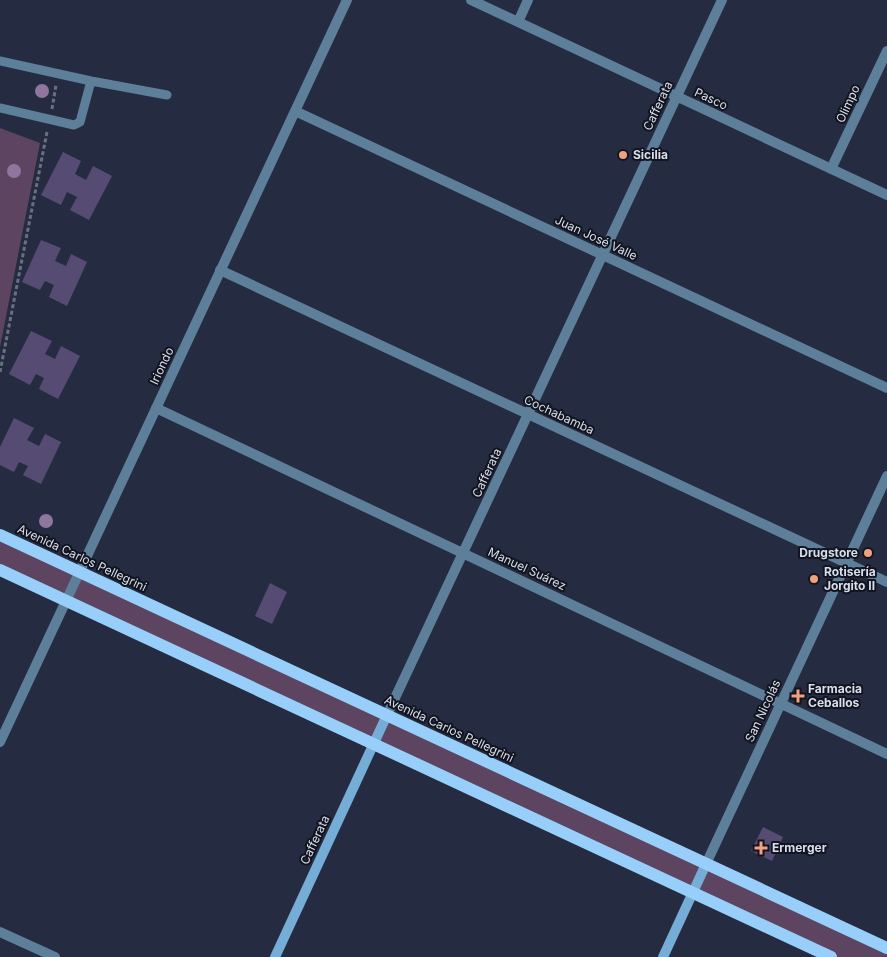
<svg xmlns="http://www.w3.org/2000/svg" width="887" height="957" viewBox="0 0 887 957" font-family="Inter,sans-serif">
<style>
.green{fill:#5d4460}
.building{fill:#564b72}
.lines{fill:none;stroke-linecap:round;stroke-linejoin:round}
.path{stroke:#6a7083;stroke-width:3;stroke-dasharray:4 2.5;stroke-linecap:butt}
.lane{stroke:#5d7f99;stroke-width:9}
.street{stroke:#5d7f99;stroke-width:10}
.secondary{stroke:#75add6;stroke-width:10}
.primary{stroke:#97cffa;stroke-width:12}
.tree{fill:#8f769e}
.poi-dot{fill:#f1a17d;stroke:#12151f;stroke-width:2}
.labels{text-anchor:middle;stroke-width:4;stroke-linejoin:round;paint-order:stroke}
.street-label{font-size:12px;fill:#d8deec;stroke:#12151f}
.poi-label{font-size:12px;font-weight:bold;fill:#d8deec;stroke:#12151f;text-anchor:start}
</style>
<rect width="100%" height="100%" fill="#252c42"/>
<path class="green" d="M0 128 40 143 0 347Z
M0 535 887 948V957H831L0 570Z"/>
<path class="building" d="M63 152 81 161 75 174 86 180 93 166 112 176 89 220 70 210 77 197 67 192 61 205 41 195Z
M41 240 61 248 55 261 66 266 71 254 87 262 67 306 49 297 54 285 45 281 40 290 22 282Z
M31 331 52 341 45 354 55 359 61 346 80 356 58 399 39 389 44 378 36 374 30 385 9 374Z
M14 418 34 428 27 440 39 446 45 434 61 442 41 484 23 475 28 466 19 462 14 472 0 465V447Z
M270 583 287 592 272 624 255 616Z
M763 827 783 837 772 861 751 851Z"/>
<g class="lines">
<path class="path" d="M52 109 56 85
M0 372 47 132"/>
<path class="lane" d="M0 61 91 81 80 122 74 125 0 108
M91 81 167 95"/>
<path class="street" d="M471 0 887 195
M518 22 528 0
M295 111 887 388
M831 169 887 51
M220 270 887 582
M156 408 887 754
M387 715 722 0
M0 742 347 0
M706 864 887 476
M0 932 55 957"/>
<path class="secondary" d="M275 957 387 715
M663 957 706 864"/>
<path class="primary" d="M0 535 887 948
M0 570 831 957"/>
</g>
<g class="tree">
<circle cx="42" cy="91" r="7"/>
<circle cx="14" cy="171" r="7"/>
<circle cx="46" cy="521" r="7"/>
</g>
<g class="poi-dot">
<circle cx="623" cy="155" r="5"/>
<circle cx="868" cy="553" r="5"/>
<circle cx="814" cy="579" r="5"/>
<path d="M795.5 688.5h5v5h5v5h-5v5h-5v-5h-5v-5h5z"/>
<path d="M758.5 840.5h5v5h5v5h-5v5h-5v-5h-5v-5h5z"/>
</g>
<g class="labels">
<g class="street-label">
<text transform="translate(711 99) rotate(25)" y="4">Pasco</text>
<text transform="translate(848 104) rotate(-65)" y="4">Olimpo</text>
<text transform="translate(658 106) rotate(-65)" y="4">Cafferata</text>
<text transform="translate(596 238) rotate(25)" y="4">Juan José Valle</text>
<text transform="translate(162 366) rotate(-65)" y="4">Iriondo</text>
<text transform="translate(559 415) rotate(25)" y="4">Cochabamba</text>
<text transform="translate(487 473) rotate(-65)" y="4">Cafferata</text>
<text transform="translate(82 558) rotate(25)" y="4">Avenida Carlos Pellegrini</text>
<text transform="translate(527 569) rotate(25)" y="4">Manuel Suárez</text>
<text transform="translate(763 711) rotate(-65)" y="4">San Nicolás</text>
<text transform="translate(449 729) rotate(25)" y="4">Avenida Carlos Pellegrini</text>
<text transform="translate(315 840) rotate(-65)" y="4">Cafferata</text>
</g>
<g class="poi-label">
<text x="633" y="159">Sicilia</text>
<text x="858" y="557" text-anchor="end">Drugstore</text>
<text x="824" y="576">Rotisería<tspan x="824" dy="14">Jorgito II</tspan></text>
<text x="808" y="693">Farmacia<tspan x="808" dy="14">Ceballos</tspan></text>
<text x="772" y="852">Ermerger</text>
</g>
</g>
</svg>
